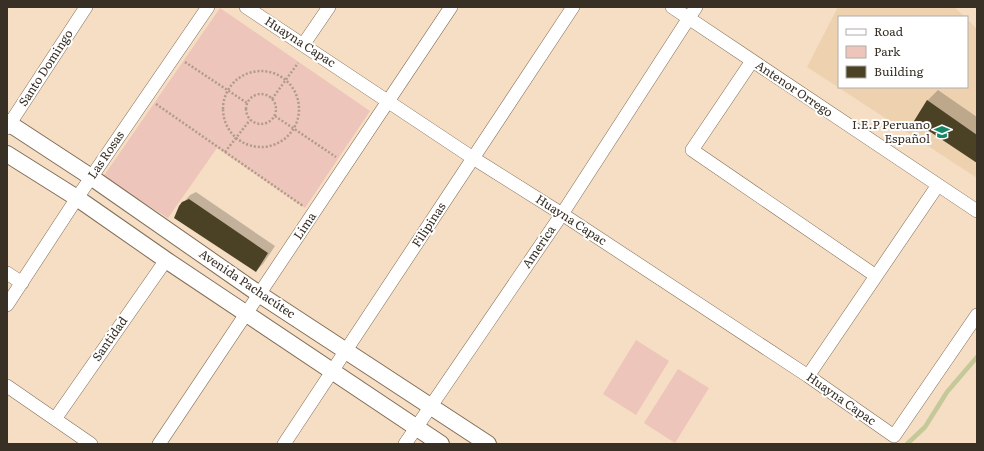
<svg xmlns="http://www.w3.org/2000/svg" width="984" height="451" viewBox="0 0 984 451" font-family="Literata,serif">
<style>
.built{fill:#eed2b0}
.green{fill:#edc5bb}
.shadow{fill:#0003}
.lines{fill:none;stroke-linecap:round;stroke-linejoin:round}
.stream{stroke:#c5c898;stroke-width:4.5}
.building{fill:#4b4226}
.minor-casing{stroke:#836e56;stroke-width:14}
.tertiary-casing{stroke:#836e56;stroke-width:18}
.path{stroke:#ae9c87;stroke-width:2.5;stroke-dasharray:2 2;stroke-linecap:butt}
.minor{stroke:#fff;stroke-width:13}
.tertiary{stroke:#fff;stroke-width:16}
.labels{text-anchor:middle;stroke-width:4;stroke-linejoin:round;paint-order:stroke}
.street-label{font-size:12px;fill:#382f25;stroke:#fff}
.poi-label{font-size:12px;fill:#382f25;stroke:#fff;text-anchor:end}
</style>
<rect width="100%" height="100%" fill="#f5dec3"/>
<path class="built" d="M838 7H954L965 17H839V87H967V19L977 29V178L807 67Z"/>
<path class="green" d="M220 8 370 111 305 208 217 148 168 218 103 177Z
M636 340 669 361 636 415 603 394Z
M678 369 709 388 675 443 644 423Z"/>
<path class="shadow" d="M938 90 977 117V162L927 101Z
M196 192 275 246 263 264 256 271 183 203 190 195Z"/>
<g class="lines">
<path class="stream" d="M907 444 925 427 947 392 977 357"/>
</g>
<path class="building" d="M927 100 977 135V163L914 121Z
M189 199 268 253 256 272 174 218 179 206 182 202Z"/>
<g class="lines">
<defs>
<path id="minor" d="M246 7 473 158 562 214 808 376 894 436 977 315
M672 7 977 211
M303 45 329 7
M752 61 692 150 876 276
M7 128 86 7
M7 273 22 283
M7 305 77 198 208 7
M808 376 938 185
M7 386 91 444
M55 419 166 260
M159 444 451 7
M284 444 573 7
M405 444 562 214 696 7"/>
<path id="tertiary" d="M7 122 91 177 259 294 488 444
M7 154 77 198 166 260 441 444"/>
</defs>
<use href="#minor" class="minor-casing"/>
<use href="#tertiary" class="tertiary-casing"/>
<path class="path" d="M185 62 247 103
M223 109a38 38 0 1 1 76 0a38 38 0 1 1-76 0Z
M246 109a15 15 0 1 1 30 0a15 15 0 1 1-30 0Z
M272 99 298 63
M156 104 303 206
M275 116 336 157
M225 152 250 120"/>
<use href="#minor" class="minor"/>
<use href="#tertiary" class="tertiary"/>
</g>
<defs>
<symbol id="school-bare" viewBox="-9 -9 18 18"><path d="M0-5L7-2L0 1L-7-2ZM-4 1L0 2.5L4 1V4Q0 6-4 4Z" fill="#178867" stroke="#fff" stroke-width="2.5" paint-order="stroke"/></symbol>
</defs>
<g fill-rule="evenodd">
<use href="#school-bare" x="931" y="121" width="22" height="22"/>
</g>
<g class="labels">
<g class="street-label">
<text transform="translate(300 42) rotate(33)" y="4">Huayna Capac</text>
<text transform="translate(46 68) rotate(-57)" y="4">Santo Domingo</text>
<text transform="translate(794 89) rotate(34)" y="4">Antenor Orrego</text>
<text transform="translate(106 155) rotate(-56)" y="4">Las Rosas</text>
<text transform="translate(571 220) rotate(33)" y="4">Huayna Capac</text>
<text transform="translate(429 225) rotate(-57)" y="4">Filipinas</text>
<text transform="translate(305 226) rotate(-56)" y="4">Lima</text>
<text transform="translate(539 247) rotate(-56)" y="4">America</text>
<text transform="translate(247 284) rotate(34)" y="4">Avenida Pachacútec</text>
<text transform="translate(110 339) rotate(-55)" y="4">Santidad</text>
<text transform="translate(841 399) rotate(35)" y="4">Huayna Capac</text>
</g>
<g class="poi-label">
<text x="930" y="129">I.E.P Peruano<tspan x="930" dy="14">Español</tspan></text>
</g>
</g>
<rect width="984" height="451" fill="none" stroke="#382f25" stroke-width="16"/>
<rect x="838" y="16" width="130" height="72" fill="#ffffff" stroke="#afaca8"/>
<rect x="846" y="29" width="20" height="6" fill="#ffffff" stroke="#afaca8"/>
<text x="874" y="36" font-size="12" fill="#382f25">Road</text>
<rect x="846" y="46" width="20" height="12" fill="#edc5bb" stroke="#afaca8"/>
<text x="874" y="56" font-size="12" fill="#382f25">Park</text>
<rect x="846" y="66" width="20" height="12" fill="#4b4226" stroke="#afaca8"/>
<text x="874" y="76" font-size="12" fill="#382f25">Building</text>
</svg>
